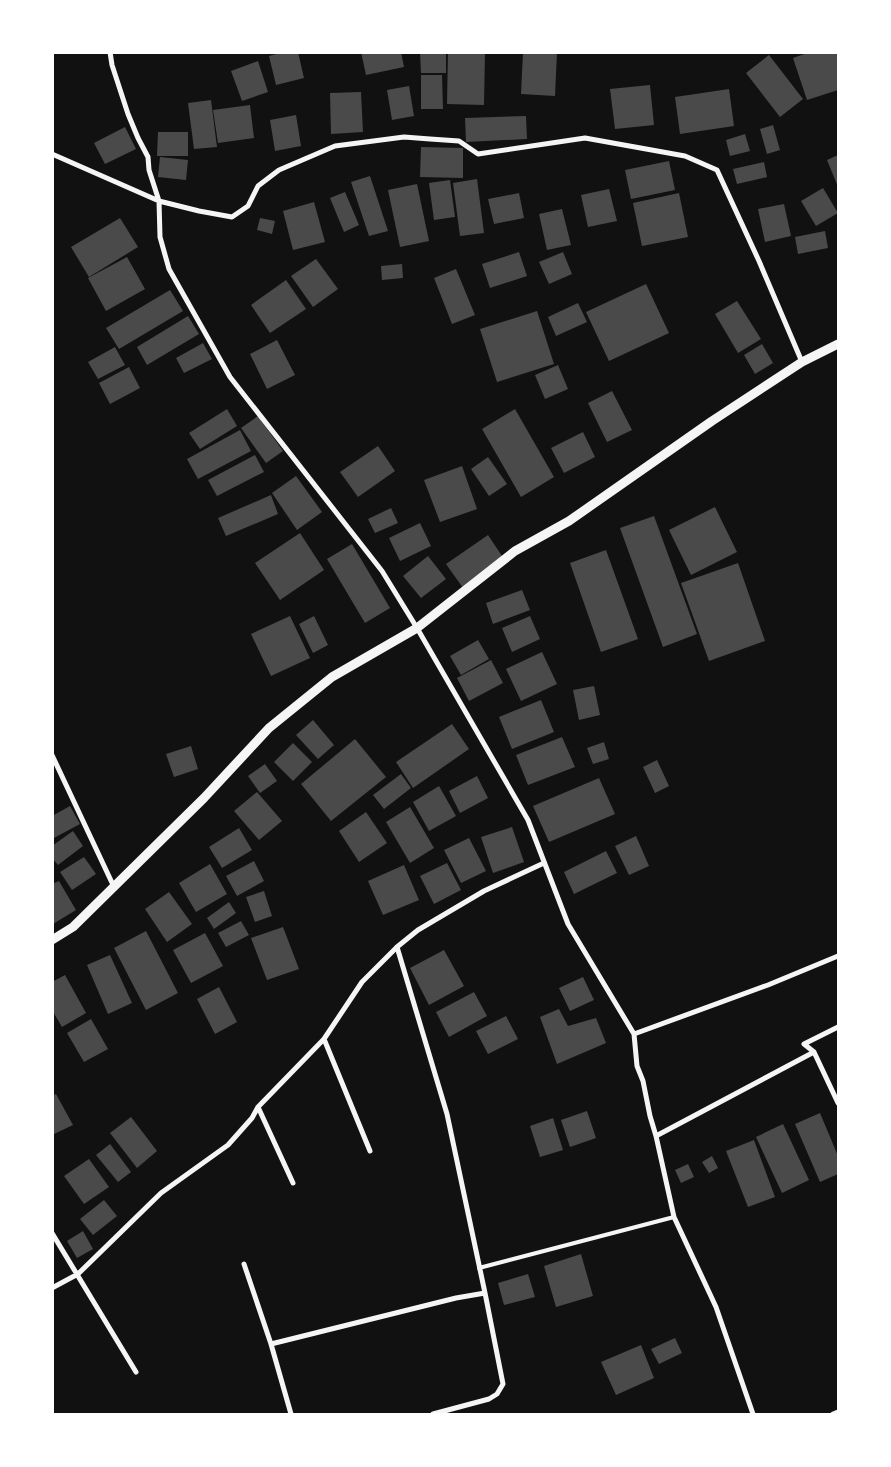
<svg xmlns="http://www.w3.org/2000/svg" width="891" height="1467" viewBox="0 0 891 1467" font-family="'Exo 2',sans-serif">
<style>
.building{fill:#4a4a4a}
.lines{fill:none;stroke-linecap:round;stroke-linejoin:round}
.service{stroke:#f5f5f5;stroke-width:4}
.minor{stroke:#f5f5f5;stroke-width:5}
.tertiary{stroke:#f5f5f5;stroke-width:9}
</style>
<rect width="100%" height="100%" fill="#111"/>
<path class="building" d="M284 52H298L304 78 276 85 269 56Z
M361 52H401L404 67 366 75Z
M420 52H446V73H421Z
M448 52H485L484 105 447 104Z
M523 52H557L555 96 521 94Z
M810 52H838V90L807 100 793 58Z
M769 55 803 99 780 117 746 73Z
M258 61 268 92 242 101 231 71Z
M421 75H442L443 109H421Z
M650 85 654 125 615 129 610 89Z
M409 86 414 116 392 120 387 90Z
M729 89 734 126 680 134 675 97Z
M361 92 363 132 331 134 330 93Z
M211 100 217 147 194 149 188 103Z
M250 105 254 138 218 143 213 110Z
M296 115 301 146 275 151 270 120Z
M526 116 527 139 466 142 465 118Z
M773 125 780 150 767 154 760 129Z
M125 127 136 149 105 164 94 143Z
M158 132H188V156H157Z
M745 134 750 151 730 156 726 140Z
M421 147 463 148V178L420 177Z
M838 155V187L827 160Z
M160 157 188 160 186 180 158 177Z
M669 161 675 190 631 199 625 170Z
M764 162 767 177 737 184 733 169Z
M370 176 388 231 369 236 351 182Z
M477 179 484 233 460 236 453 183Z
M450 180 455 217 434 220 429 183Z
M417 184 429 241 400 247 388 190Z
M823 188 838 213 816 226 801 201Z
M609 189 617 221 588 227 581 195Z
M345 192 359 225 344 232 330 198Z
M519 193 524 218 494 224 488 199Z
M679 193 688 237 642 246 633 203Z
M314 202 325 242 293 250 283 211Z
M784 204 791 236 765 242 758 209Z
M562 209 571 245 547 250 539 214Z
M120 218 138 247 89 277 71 247Z
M260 218 275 221 272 234 257 230Z
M825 231 828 248 798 254 795 237Z
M519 252 527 276 490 288 482 264Z
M563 252 572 274 549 284 539 262Z
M127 257 145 289 106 311 88 278Z
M316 259 338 289 313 307 291 276Z
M402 264 403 278 382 280 381 266Z
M456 269 475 315 452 324 434 278Z
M286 280 306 309 270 333 251 305Z
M646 284 669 333 609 361 586 312Z
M170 290 183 311 119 349 106 328Z
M737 301 761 339 738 353 715 314Z
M578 303 587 322 556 336 548 317Z
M537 311 554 364 497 382 480 329Z
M188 316 199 334 147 365 137 347Z
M277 340 295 375 267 389 250 354Z
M203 343 212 359 184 373 176 358Z
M762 344 773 363 755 374 744 355Z
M115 347 125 365 98 379 88 362Z
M558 365 568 389 545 399 535 375Z
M129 367 140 388 110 404 99 383Z
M612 391 632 430 607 442 588 403Z
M227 409 237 426 200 449 189 433Z
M515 409 554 477 521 497 482 429Z
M258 416 283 451 266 463 241 428Z
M240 430 251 451 198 479 187 459Z
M583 432 595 457 564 473 551 448Z
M378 446 395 471 358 497 340 472Z
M255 455 264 472 217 496 208 480Z
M488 457 507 484 489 496 471 469Z
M462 466 477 509 440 522 424 480Z
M296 476 322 512 297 530 272 493Z
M271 495 278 514 226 536 218 518Z
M715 507 737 552 691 575 669 530Z
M391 508 398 523 375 533 368 519Z
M654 516 697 634 663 647 620 528Z
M420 523 431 546 400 561 389 538Z
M300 533 324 570 280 600 255 563Z
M488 535 504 559 463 588 446 564Z
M352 544 390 608 365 623 327 559Z
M606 550 638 639 601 652 570 563Z
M428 556 446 579 421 598 403 576Z
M738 563 765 641 709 661 681 583Z
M522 590 530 610 493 624 486 603Z
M290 616 310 658 271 676 251 634Z
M314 616 328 645 313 653 299 624Z
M530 616 540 639 512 652 502 628Z
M478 640 489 659 461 675 450 656Z
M542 652 557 684 521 701 506 669Z
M491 660 503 683 469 701 457 678Z
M594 686 600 715 579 720 573 690Z
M541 700 554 732 512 749 499 717Z
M313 720 334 745 318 759 296 735Z
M452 724 469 749 413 788 396 762Z
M562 737 575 767 528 785 516 755Z
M355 739 386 777 331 821 301 784Z
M604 742 609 759 593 764 587 748Z
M293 743 312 762 293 781 274 762Z
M191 746 198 769 174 777 166 754Z
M657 760 669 786 655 793 643 767Z
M265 764 277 781 260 793 248 776Z
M401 774 411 788 384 809 373 795Z
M477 776 488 798 460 813 449 791Z
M599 778 615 814 549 842 533 806Z
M439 786 456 816 429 831 413 802Z
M257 792 282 821 259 840 234 811Z
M70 806 80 824 52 839V816Z
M410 807 434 848 410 863 386 822Z
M366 812 387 843 359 862 339 831Z
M512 827 524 862 493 873 481 837Z
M239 828 252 850 222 868 209 847Z
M73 831 83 846 58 865 52 858V846Z
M636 836 649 866 629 875 615 846Z
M469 838 486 871 461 883 444 850Z
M606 851 617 873 574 894 564 872Z
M84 857 96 874 72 890 60 872Z
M254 861 264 881 237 896 226 876Z
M447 863 461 890 434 904 420 876Z
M210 864 227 894 196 912 179 883Z
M404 865 419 900 383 915 368 881Z
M59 881 76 910 53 924 52 884Z
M264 891 272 916 255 922 246 897Z
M169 892 192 924 167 942 145 909Z
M229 902 236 913 214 929 207 918Z
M241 921 249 935 226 947 218 933Z
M283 927 299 969 267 980 251 938Z
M146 931 178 993 146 1010 114 948Z
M205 933 223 966 191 983 173 950Z
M444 950 464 986 429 1005 410 968Z
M110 955 132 1003 108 1014 87 965Z
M65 975 86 1013 62 1027 52 1010V982Z
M583 977 594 1000 570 1011 559 988Z
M219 987 237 1022 215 1034 197 999Z
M474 992 487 1016 449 1037 436 1012Z
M559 1009 568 1026 596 1018 606 1043 557 1064 540 1017Z
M506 1016 518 1039 488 1054 476 1031Z
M91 1019 108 1049 84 1062 67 1033Z
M56 1094 73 1125 52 1135V1096Z
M587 1111 596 1138 570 1147 561 1120Z
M820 1113 838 1156V1174L820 1182 795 1124Z
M131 1117 157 1151 137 1168 110 1133Z
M553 1118 563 1150 540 1157 530 1126Z
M783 1124 809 1180 782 1193 756 1137Z
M754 1140 775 1197 748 1207 726 1151Z
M110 1144 131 1172 118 1182 96 1155Z
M712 1156 718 1168 709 1173 702 1162Z
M89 1159 109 1187 84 1204 64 1176Z
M688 1164 694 1177 681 1183 675 1170Z
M104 1200 117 1216 93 1235 80 1219Z
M83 1231 93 1249 77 1258 67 1241Z
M581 1254 593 1296 556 1307 544 1266Z
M528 1274 535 1297 504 1305 498 1283Z
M675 1338 682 1353 659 1364 651 1349Z
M641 1345 654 1378 616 1395 601 1362Z"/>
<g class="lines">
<path class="service" d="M479 1268 674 1217"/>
<path class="minor" d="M110 52 112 65 128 114 138 138 148 157 149 170 159 201 160 237 169 269 230 377 382 571 417 628 528 820 568 924 634 1034 637 1066 643 1081 650 1116 656 1136 674 1217 716 1307 753 1414
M52 154 159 201 199 211 232 217 248 206 258 186 279 170 335 146 404 137 430 139 459 141 478 154 585 138 685 156 717 170 759 261 802 362
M52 755 114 887
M634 1034 768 985 838 956
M324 1039 370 1151
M814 1052 838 1103
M258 1107 293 1183
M656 1136 814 1052 804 1044 838 1027
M52 1233 136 1372
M244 1264 271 1344 291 1414
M52 1288 78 1274 161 1193 228 1145 252 1118 258 1107 324 1039 362 982 397 947 418 930 484 891 544 863
M271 1344 456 1298 485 1293 447 1114 397 947
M433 1414 489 1399 497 1394 503 1384 485 1293
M833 1414 838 1412"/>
<path class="tertiary" d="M52 940 73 927 204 798 269 728 332 677 417 628 515 551 569 521 712 421 802 362 838 344"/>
</g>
<rect width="891" height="1467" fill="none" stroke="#ffffff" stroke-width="108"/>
</svg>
